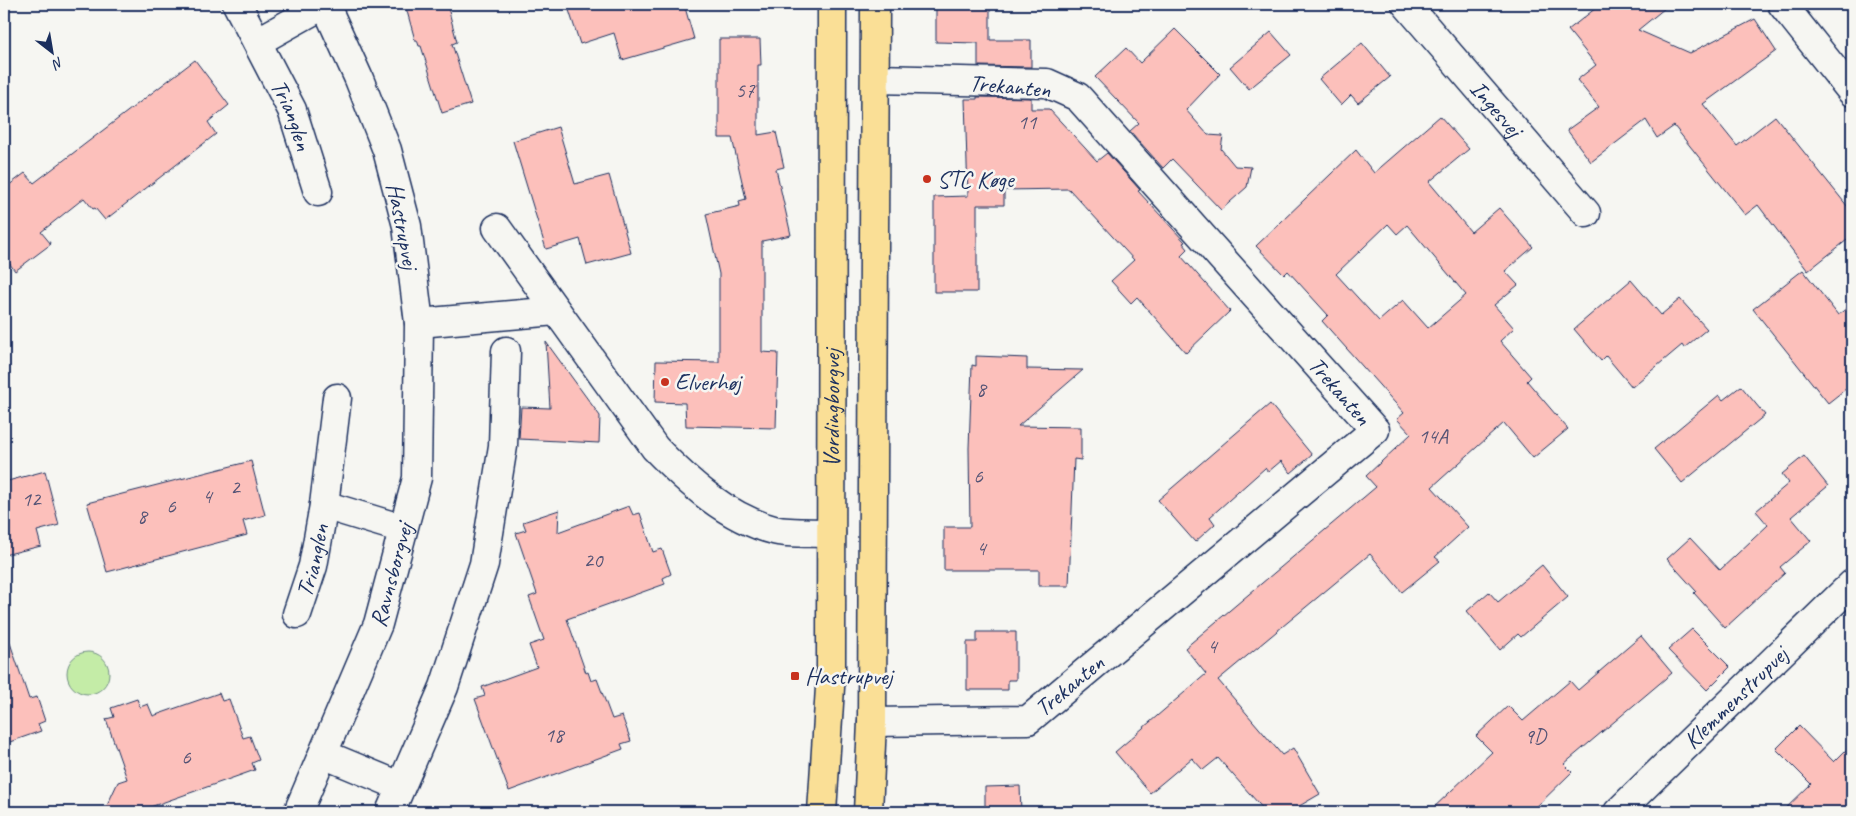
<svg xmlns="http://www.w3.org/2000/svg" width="1856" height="816" viewBox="0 0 1856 816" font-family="Caveat,sans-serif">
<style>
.green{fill:#c4eca7;stroke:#708e82}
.building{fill:#fcc0bb;stroke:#1b2f5e;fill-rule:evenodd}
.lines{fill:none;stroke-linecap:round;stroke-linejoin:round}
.minor-casing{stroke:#1b2f5e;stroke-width:31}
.major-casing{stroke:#1b2f5e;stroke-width:31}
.minor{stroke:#f6f6f2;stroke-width:28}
.major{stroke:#fadf96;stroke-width:28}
.poi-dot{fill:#c8321e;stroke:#f6f6f2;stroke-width:2}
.labels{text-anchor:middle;stroke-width:5;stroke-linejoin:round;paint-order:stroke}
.number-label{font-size:21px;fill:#535375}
.street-label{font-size:24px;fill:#1b2f5e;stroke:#f6f6f2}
.poi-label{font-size:24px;fill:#1b2f5e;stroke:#f6f6f2;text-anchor:start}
</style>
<rect width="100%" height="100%" fill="#f6f6f2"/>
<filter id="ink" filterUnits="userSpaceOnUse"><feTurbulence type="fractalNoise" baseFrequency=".02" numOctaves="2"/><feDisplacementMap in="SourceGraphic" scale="10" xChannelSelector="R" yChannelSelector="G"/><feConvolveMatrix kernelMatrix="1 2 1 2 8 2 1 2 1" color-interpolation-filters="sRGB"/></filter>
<g filter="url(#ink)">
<path class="green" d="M67 673a21 21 0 1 1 42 0a21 21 0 1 1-42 0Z"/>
<path class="building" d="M405 4H447L457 42 452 44 471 104 442 113 421 46H419L417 40H415Z
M567 4H684L694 39 622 60 614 33 580 44Z
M936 4H990V40H1031V67L978 66V43L936 42Z
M1601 4H1670L1638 30 1690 53 1755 19 1776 51 1703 104 1737 146 1775 116 1852 212V236L1808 271 1758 205 1745 215 1674 126 1657 138 1646 120 1591 162 1567 130 1599 107 1577 80 1596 65 1568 30Z
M1175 29 1220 74 1186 110 1208 135 1223 136 1221 149 1235 166 1251 167 1247 187 1221 210 1172 159 1163 168 1130 131 1139 123 1095 77 1126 48 1140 63Z
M1271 32 1291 55 1249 89 1230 67Z
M719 39H760L761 65H758V135L776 132 784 167 776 169 791 235 762 241V352L778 353 776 428 686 426 685 403 655 402 656 361 719 362V274L706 214 740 206 739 201 746 199 732 138H719Z
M1362 43 1390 77 1358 103 1351 95 1341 105 1319 79Z
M195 60 229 105 208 122 216 134 105 220 95 208 93 209 84 198 41 232 51 244 15 271 4 256V189L25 173 34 183Z
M977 97 1031 98V109H1049L1097 161 1107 153 1140 190 1138 191 1185 242 1183 243 1188 249 1181 256 1230 311 1186 353 1137 297 1131 303 1111 281 1134 260 1069 189 1004 190V205H977V292H934V197L968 196 965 99H977Z
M1440 116 1469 149 1429 182 1471 232 1499 208 1533 247 1505 271 1518 285 1494 305 1514 328 1500 341 1531 377 1527 381 1568 429 1533 458 1504 423 1432 487 1468 527 1435 557 1440 561 1402 592 1370 554 1218 680 1282 755 1293 748 1320 794 1289 812H1266L1218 758 1203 770 1192 758 1150 793 1115 752 1206 674 1185 648 1376 487 1366 476 1411 434 1397 419 1404 413 1322 321 1328 315 1288 271 1284 275 1256 246 1356 150 1374 173ZM1388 224 1397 234 1407 225 1466 295 1428 328 1403 300 1379 321 1336 274Z
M558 127 575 184 609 175 631 253 587 265 580 239 546 249 513 141Z
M1803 270 1838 315 1852 304V384L1828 403 1753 309Z
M1631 280 1661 315 1680 299 1707 329 1684 348 1682 345 1632 387 1606 356 1601 361 1574 329Z
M546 342 600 416 599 443 519 439 521 407 550 408Z
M976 356 1027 358V369L1083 370 1018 426 1081 427V460L1074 459 1069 586H1039V570H944V527H970L969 448 972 365 976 366Z
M1741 386 1765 415 1682 483 1654 449 1719 395 1723 400Z
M1270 404 1312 455 1291 473 1281 461 1268 472 1265 468 1210 517 1215 524 1195 542 1158 500Z
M1804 456 1828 486 1791 517 1811 541 1780 567 1785 573 1725 628 1694 593 1696 591 1667 559 1690 538 1720 570 1768 525 1756 511 1789 483 1782 474Z
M251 461 265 515 243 521 247 535 107 572 87 503Z
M45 471 59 525 37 531 41 546 4 555V482Z
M629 506 633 515 640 513 653 552 662 549 671 574 663 578 665 584 567 619 586 673 588 672 591 681 597 679 612 719 622 716 631 741 621 744 623 749 509 791 475 699 485 696 482 687 537 667 529 645 544 640 529 597 537 594 516 533 526 530 523 522 559 510 558 532Z
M1542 565 1568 597 1521 637 1518 634 1500 650 1467 611 1489 592 1498 602Z
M1692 629 1730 667 1707 690 1668 650Z
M977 632H1016V680H1008V690H967V642H977Z
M1641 636 1672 673 1564 764 1572 772 1532 811 1429 812 1492 752 1476 736 1508 706 1523 721 1570 681 1578 690Z
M8 637 29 699 37 697 45 721 38 724 41 731 4 744V638Z
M219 693 222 701 229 699 243 738 250 736 259 760 252 763 255 770 136 812H104L118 782 127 779 106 719 114 717 111 708 137 699 140 707 148 704 153 716Z
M1799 726 1834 762 1852 744V812H1782L1811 784 1776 749Z
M1020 786 1021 812H985V787Z"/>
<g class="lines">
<defs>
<g id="minor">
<path id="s1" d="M237 4 292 110 318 192"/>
<path id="s2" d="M1406 4 1586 213"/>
<path d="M1782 4 1852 92"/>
<path d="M257 42 325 4"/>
<path d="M497 228 655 448C688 482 727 518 774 530 788 534 815 532 831 533"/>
<path d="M419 323 556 311"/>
<path d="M324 505 403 529"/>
<path id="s3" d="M297 614 313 566 324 505 337 398"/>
<path id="s4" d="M872 722 1028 720 1375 430 1078 97 1047 83 876 79"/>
<path d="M323 754 400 786"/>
<path id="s5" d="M298 812 378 624 417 478 419 323 407 226 387 150 359 79 325 4"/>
<path d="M390 812 444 687 484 564 503 446 506 351"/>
<path id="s6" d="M1618 812 1852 584"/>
</g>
<g id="major">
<path id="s7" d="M822 812 831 672 832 4"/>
<path d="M868 812 872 722 875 4"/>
</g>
</defs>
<use href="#minor" class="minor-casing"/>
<use href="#major" class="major-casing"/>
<use href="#minor" class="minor"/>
<use href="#major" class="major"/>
</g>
</g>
<g class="poi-dot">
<circle cx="927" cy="179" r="5"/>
<circle cx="665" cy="382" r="5"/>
<rect x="790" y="671" width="10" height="10" rx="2.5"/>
</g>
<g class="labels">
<g class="number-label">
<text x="745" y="97">57</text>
<text x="1027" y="129">11</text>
<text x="981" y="396">8</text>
<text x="1433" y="443">14A</text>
<text x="978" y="483">6</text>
<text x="235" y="494">2</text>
<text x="207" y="503">4</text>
<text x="31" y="506">12</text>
<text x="171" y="513">6</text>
<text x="142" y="523">8</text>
<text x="981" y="555">4</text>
<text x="593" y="567">20</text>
<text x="1212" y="653">4</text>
<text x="554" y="742">18</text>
<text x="1535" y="743">9D</text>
<text x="186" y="764">6</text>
</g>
<g class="street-label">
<text transform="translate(1010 86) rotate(5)" y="8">Trekanten</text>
<text dy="8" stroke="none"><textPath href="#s2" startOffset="138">Ingesvej</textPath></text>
<text dy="8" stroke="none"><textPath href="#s1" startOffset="124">Trianglen</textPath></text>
<text transform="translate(403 226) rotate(79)" y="8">Hastrupvej</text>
<text transform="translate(1340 391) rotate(49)" y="8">Trekanten</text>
<text dy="8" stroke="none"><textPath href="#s7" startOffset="404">Vordingborgvej</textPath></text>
<text dy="8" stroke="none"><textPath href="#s3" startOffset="56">Trianglen</textPath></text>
<text dy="8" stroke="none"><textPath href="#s5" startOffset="255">Ravnsborgvej</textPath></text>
<text dy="8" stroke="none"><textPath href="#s4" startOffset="210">Trekanten</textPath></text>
<text dy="8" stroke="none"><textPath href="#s6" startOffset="164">Klemmenstrupvej</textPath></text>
</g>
<g class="poi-label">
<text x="937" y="187">STC Køge</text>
<text x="675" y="390">Elverhøj</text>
<text x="805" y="684">Hastrupvej</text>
</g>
</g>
<rect width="1856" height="816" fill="none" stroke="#f6f6f2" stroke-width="20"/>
<rect x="10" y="10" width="1836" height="796" fill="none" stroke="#1b2f5e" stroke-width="2" filter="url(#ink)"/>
<g transform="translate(52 52) rotate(149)" stroke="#f6f6f2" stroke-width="4" paint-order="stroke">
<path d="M0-4L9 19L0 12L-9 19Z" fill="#1b2f5e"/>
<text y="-8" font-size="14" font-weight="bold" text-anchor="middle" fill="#1b2f5e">N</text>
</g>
</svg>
